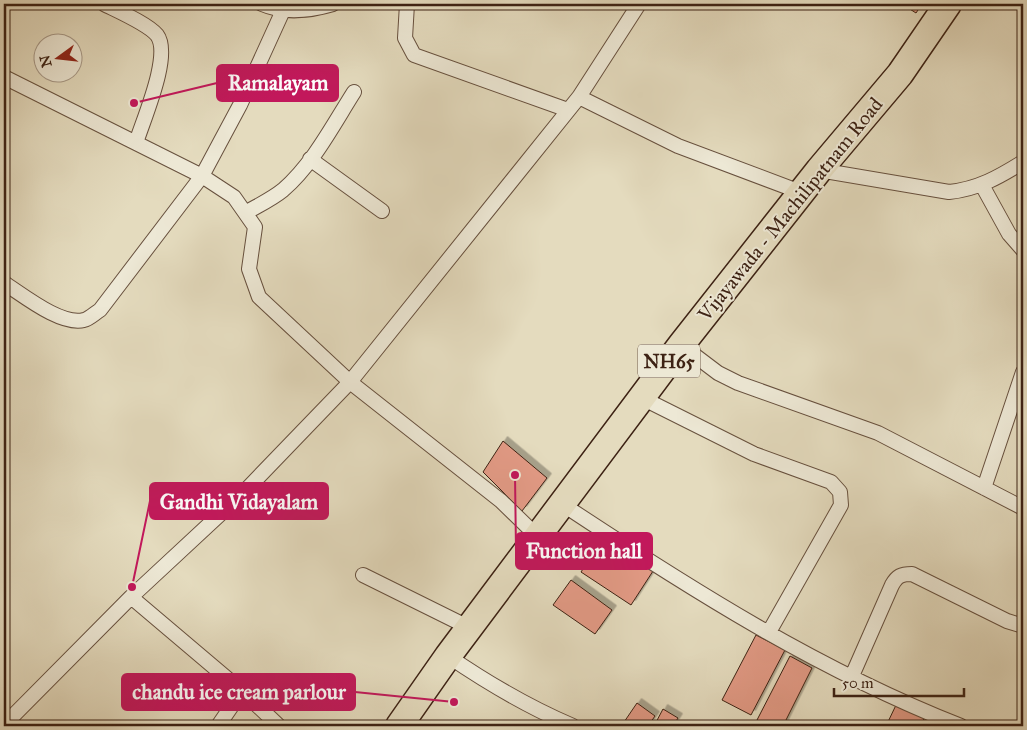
<svg xmlns="http://www.w3.org/2000/svg" width="1027" height="730" viewBox="0 0 1027 730" font-family="'IM FELL Great Primer',serif">
<style>
.building{fill:#e29a85;stroke:#3d2214;filter:url(#shadow)}
.lines{fill:none;stroke-linecap:round;stroke-linejoin:round}
.street-casing{stroke:#67503e;stroke-width:16}
.highway-casing{stroke:#3d2214;stroke-width:29}
.street{stroke:#ede8d5;stroke-width:14}
.highway{stroke:#e4dbbe;stroke-width:26}
.labels{text-anchor:middle;stroke-width:4;stroke-linejoin:round;paint-order:stroke}
.shield{fill:#ede8d5;stroke:#725d4e;stroke-width:1}
.shield-label{font-size:19px;font-weight:bold;fill:#3d2214}
.street-label{font-size:20px;fill:#3d2214;stroke:#ede8d5}
.leader{fill:none;stroke:#c2185b;stroke-width:2}
.callout-dot{fill:#c2185b;stroke:#ede8d5;stroke-width:2}
.callout{fill:#c2185b;stroke:#c2185b;stroke-width:2}
.callout-label{font-size:21px;text-anchor:middle;font-weight:bold;fill:#fff}
</style>
<defs>
<filter id="shadow"><feDropShadow dx="4.5" dy="-4.5" stdDeviation="0" flood-color="#0004"/></filter>
</defs>
<rect width="100%" height="100%" fill="#e4dbbe"/>
<filter id="stains"><feTurbulence type="fractalNoise" baseFrequency=".004" numOctaves="4"/><feColorMatrix values="0 0 0 0 .2 0 0 0 0 .09 0 0 0 0 .02 0 0 0 .5 -.17"/></filter>
<radialGradient id="worn" r=".72"><stop offset=".6" stop-color="#630" stop-opacity="0"/><stop offset="1" stop-color="#630" stop-opacity=".3"/></radialGradient>
<path class="building" d="M902 4H922L916 13Z
M503 441 547 478 522 511 483 472Z
M605 535 655 568 631 605 581 572Z
M571 580 612 610 595 634 553 605Z
M756 635 785 650 751 715 722 700Z
M790 656 812 668 783 726H768L757 720Z
M637 703 655 716 648 726H625L622 725Z
M897 703 924 718 921 726H886Z
M663 709 678 718 673 726H654Z"/>
<g class="lines">
<defs>
<path id="street" d="M104 4C118 11 148 24 157 35 172 55 143 120 136 143
M262 4C285 14 309 11 333 4
M407 4 405 38 414 55 568 110
M4 77 202 176 234 197 255 227 249 269 259 297 350 382 501 501 538 537
M579 97 678 146 803 193
M310 159 382 211
M819 170 949 192C978 189 999 177 1023 162
M982 185 1009 234 1023 250
M247 212C259 205 272 199 283 190 313 164 333 125 354 92
M4 283C23 295 61 326 84 320 89 319 95 313 100 310L202 176 240 105 286 4
M681 345 718 373 738 383 878 433 1023 508
M642 398 754 454 831 482 840 492 841 505 769 632
M984 488 1023 372
M562 504C689 588 818 670 961 726
M363 575 470 628
M131 597 244 492 350 382 579 97 639 4
M448 656C489 684 528 707 573 726
M852 676 892 585C897 576 901 574 912 574L1007 621 1023 626
M4 725 131 597 242 691 279 726
M218 726 242 691"/>
<path id="highway" d="M399 726 448 656 681 345 819 170 900 74 948 4"/>
</defs>
<use href="#street" class="street-casing"/>
<use href="#highway" class="highway-casing"/>
<use href="#street" class="street"/>
<use href="#highway" class="highway"/>
</g>
<g class="labels">
<rect class="shield" x="638" y="344.5" width="62" height="33" rx="4"/>
<g class="shield-label">
<text x="669" y="368">NH65</text>
</g>
<g class="street-label">
<text transform="translate(790 209) rotate(-51)" y="7">Vijayawada - Machilipatnam Road</text>
</g>
</g>
<path class="leader" d="M134 103L217 83M132 587L150 501M515 475L516 551M454 702L355 692"/>
<g class="callout-dot">
<circle cx="134" cy="103" r="5"/>
<circle cx="132" cy="587" r="5"/>
<circle cx="515" cy="475" r="5"/>
<circle cx="454" cy="702" r="5"/>
</g>
<g class="callout">
<rect x="217" y="65" width="121" height="36" rx="5"/>
<rect x="150" y="483" width="178" height="36" rx="5"/>
<rect x="516" y="533" width="136" height="36" rx="5"/>
<rect x="122" y="674" width="233" height="36" rx="5"/>
</g>
<g class="callout-label">
<text x="278" y="90">Ramalayam</text>
<text x="239" y="509">Gandhi Vidayalam</text>
<text x="584" y="558">Function hall</text>
<text x="239" y="699">chandu ice cream parlour</text>
</g>
<rect width="1027" height="730" fill="none" stroke="#e4dbbe" stroke-width="20"/>
<rect x="5" y="5" width="1017" height="720" fill="none" stroke="#3d2214" stroke-width="2.5"/>
<rect x="10" y="10" width="1007" height="710" fill="none" stroke="#3d2214"/>
<g transform="translate(58 58) rotate(255)"><circle r="24" fill="#ede8d5" stroke="#a79988"/>
<path d="M0-4L9 19L0 12L-9 19Z" fill="#8f2418"/>
<text y="-8" font-size="14" font-weight="bold" text-anchor="middle" fill="#3d2214">N</text>
</g>
<path d="M834 688v8h130v-8" fill="none" stroke="#3d2214" stroke-width="2.5"/>
<text x="842" y="688" font-size="15" fill="#3d2214" stroke="#ede8d5" stroke-width="4" paint-order="stroke">50 m</text>
<rect width="100%" height="100%" filter="url(#stains)"/>
<rect width="100%" height="100%" fill="url(#worn)"/>
</svg>
